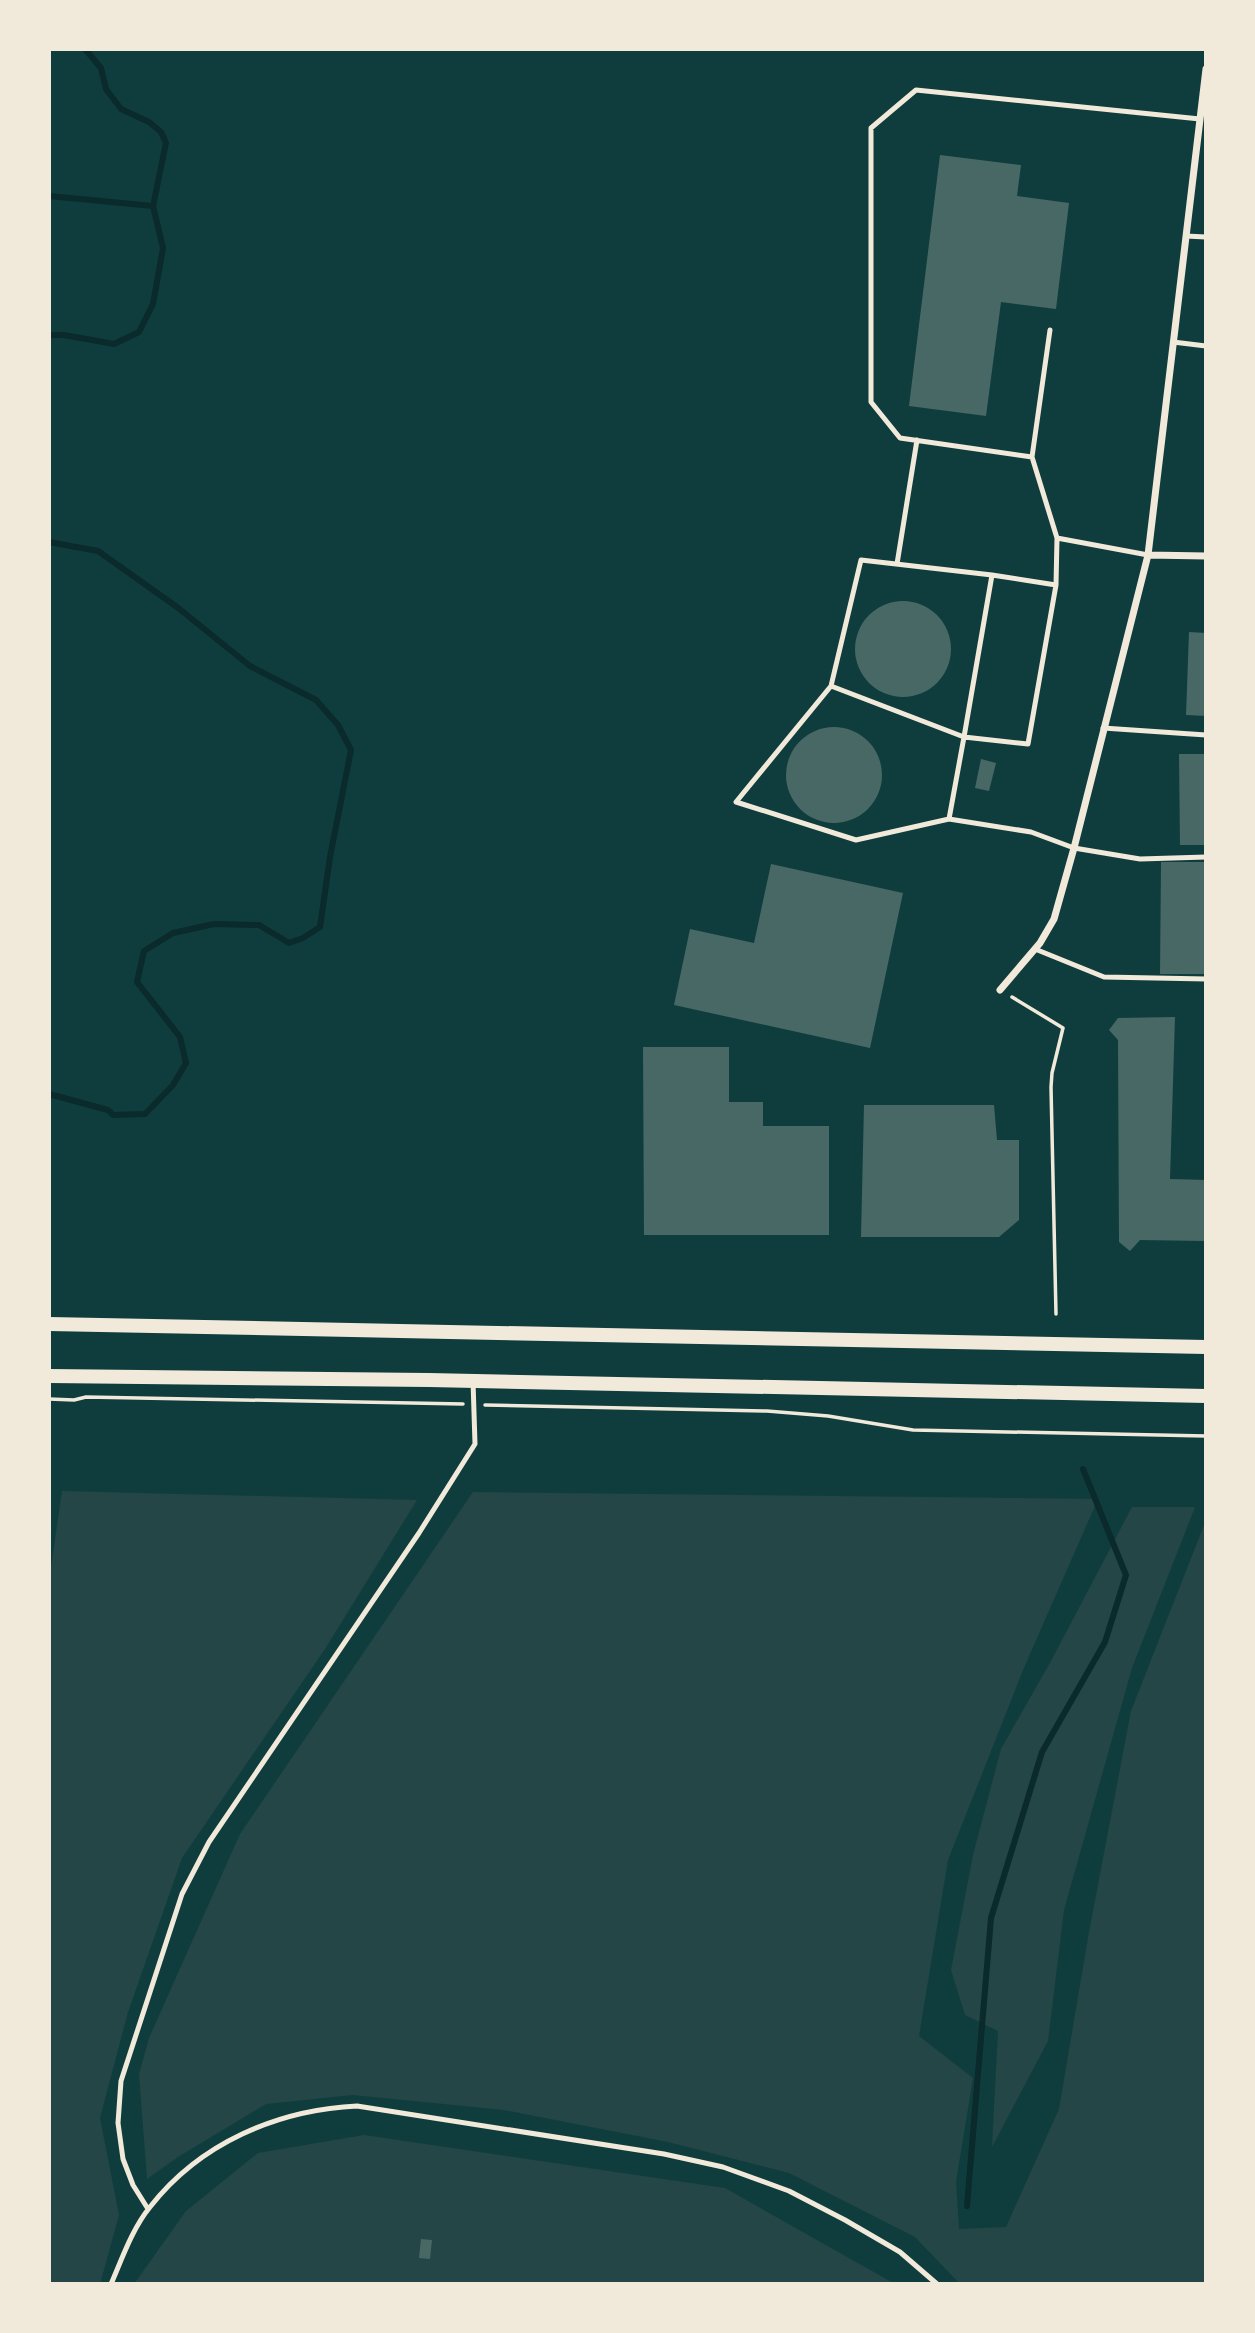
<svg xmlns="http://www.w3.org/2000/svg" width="1255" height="2333" viewBox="0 0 1255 2333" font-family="'Space Grotesk',sans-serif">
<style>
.green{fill:#244646}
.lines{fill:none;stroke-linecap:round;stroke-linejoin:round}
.stream{stroke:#0a2a2b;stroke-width:6}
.building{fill:#486865}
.path{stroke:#f1e9da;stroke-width:3.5}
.service{stroke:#f1e9da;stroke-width:5}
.minor{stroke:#f1e9da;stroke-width:7}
.secondary{stroke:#f1e9da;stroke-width:14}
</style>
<rect width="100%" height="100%" fill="#0f3d3e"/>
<path class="green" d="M62 1491 417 1500 325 1649 182 1858 128 2012 100 2118 119 2215 100 2284H49V1581Z
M473 1492 1098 1499 1023 1670 948 1860 919 2036 973 2078 956 2182 959 2229 1006 2227 1059 2109 1089 1932 1131 1711 1206 1520V2284H960L915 2237 789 2173 668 2142 504 2110 353 2095 266 2104 178 2157 147 2179 139 2074 149 2038 240 1834Z
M1132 1507H1195L1132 1668 1064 1910 1048 2041 992 2147 998 2031 965 2015 951 1970 973 1855 1001 1749 1051 1661Z
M364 2135 725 2188 895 2284H134L186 2211 258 2153Z"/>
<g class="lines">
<path class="stream" d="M49 196 153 206
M49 335H64L114 344 139 332 153 304 163 248 153 206 166 143 161 132 149 122 121 109 106 89 101 68 85 49
M49 542 98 551 177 607 250 666 316 700 338 725 351 750 330 857 320 927 303 938 289 943 259 925 214 924 173 933 144 951 137 982 180 1037 186 1063 173 1085 145 1114 113 1115 108 1110 49 1094
M967 2206 991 1918 1042 1752 1105 1642 1126 1575 1083 1469"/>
</g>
<path class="building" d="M940 155 1021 165 1017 196 1069 203 1056 309 1001 302 986 416 909 406Z
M855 649a48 48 0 1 1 96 0a48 48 0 1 1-96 0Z
M1189 632 1206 633V716L1186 715Z
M786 775a48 48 0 1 1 96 0a48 48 0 1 1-96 0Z
M1179 754H1206V845H1180Z
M981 759 996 763 989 791 975 788Z
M1161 862H1206V974H1160Z
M771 864 903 893 870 1048 674 1005 690 929 754 943Z
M1175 1017 1170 1179 1206 1180V1241L1140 1240 1130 1251 1119 1242 1118 1040 1109 1030 1118 1018Z
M643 1047H729V1102H763V1126H829V1235H644Z
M864 1105H994L997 1140H1019V1220L999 1237H861Z
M421 2239 432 2240 430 2259 419 2258Z"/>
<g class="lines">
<path class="path" d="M1012 997 1063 1028 1052 1073 1051 1087 1056 1314
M49 1399 74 1400 86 1397 463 1404
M485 1405 767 1411 828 1416 913 1430 1206 1436"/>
<path class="service" d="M1186 236 1206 237
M1050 330 1032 457 900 438 871 402V128L916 90 1200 119
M1173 342 1206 346
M1032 457 1057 538 1056 585 1028 744 964 737 992 575 1056 585
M1057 538 1148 555
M897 564 917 440
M831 686 964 737 949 819 1031 832 1074 848 1140 859 1206 857
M1103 728 1206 735
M949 819 856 840 736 802 831 686 861 560 992 575
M1035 949 1104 977 1206 979
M148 2209 133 2185 123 2159 118 2123 121 2081 182 1894 209 1842 419 1533 475 1444 473 1381
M111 2284C122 2259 132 2229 150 2207 200 2143 277 2110 357 2106L664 2154 723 2167 789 2191 845 2220 900 2252 937 2284"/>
<path class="minor" d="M1148 555 1206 556
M1000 990 1040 943 1054 919 1074 848 1148 555 1206 69"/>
<path class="secondary" d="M49 1324 1206 1347
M49 1376 429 1380 1206 1396"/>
</g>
<rect width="1255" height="2333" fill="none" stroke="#f1e9da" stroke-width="102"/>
</svg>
